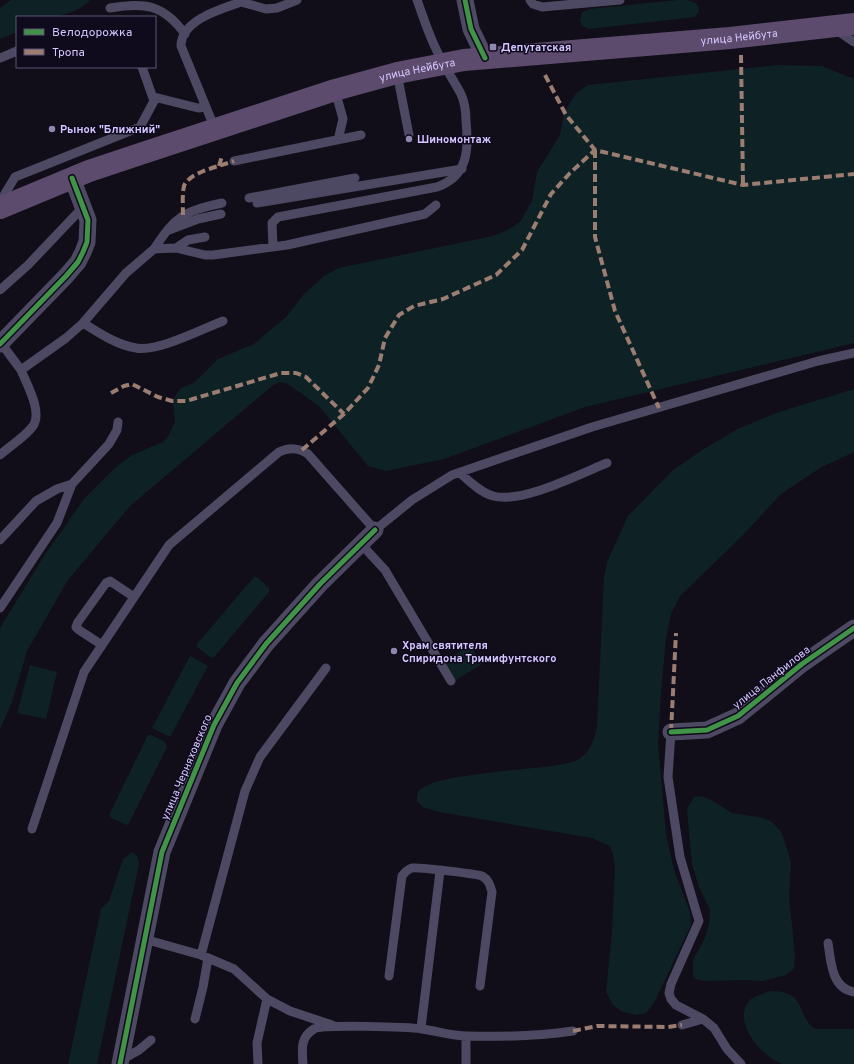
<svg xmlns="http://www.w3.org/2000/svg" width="854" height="1064" viewBox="0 0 854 1064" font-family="Overpass,sans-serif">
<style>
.green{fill:#0e2225}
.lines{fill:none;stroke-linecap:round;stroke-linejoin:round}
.service{stroke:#4d4962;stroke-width:9}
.minor{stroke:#4d4962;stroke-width:17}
.primary{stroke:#5c4b6c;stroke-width:22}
.quiet{stroke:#9b7d72;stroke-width:4;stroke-dasharray:8 4;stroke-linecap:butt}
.cycleway-casing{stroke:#100a1d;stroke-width:8}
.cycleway{stroke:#419447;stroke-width:5}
.poi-dot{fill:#9086ae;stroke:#100a1d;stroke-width:1.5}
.labels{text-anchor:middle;stroke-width:3;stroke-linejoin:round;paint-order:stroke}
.street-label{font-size:11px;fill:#d4c6ff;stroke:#100a1d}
.poi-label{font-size:11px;font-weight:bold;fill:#d4c6ff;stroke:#100a1d;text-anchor:start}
</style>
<rect width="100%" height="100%" fill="#110e19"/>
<path class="green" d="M11 0H90C71 20 41 17 17 17V32L0 39V8Z
M678 0C688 0 699 0 699 11L695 17 589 29 582 26 580 21 582 12 589 9Z
M778 65 822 66 854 79V343L585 407 444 459 386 471 368 466 318 405 286 383 280 382 272 386 130 506 68 580 27 651 12 702 0 729V628L44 556 84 499 116 467 132 455 163 442 168 437 175 422 173 400 181 388 194 383 218 359 254 344 286 317 304 294 324 276 339 268 493 236 506 231 520 222 532 201 537 172 560 135 564 113 576 93 588 85Z
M854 389V452L820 468 781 494 743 535 680 596 671 614 666 638 661 692 658 744 666 834 674 870 690 912 691 925 654 1003 646 1013 635 1015 621 1011 613 1005 606 992 612 932 615 866 613 854 610 846 592 838 439 812 423 807 417 801C417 799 417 794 418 792 429 773 538 770 564 764 568 763 574 762 578 760 591 751 594 741 597 726L604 578 607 562 628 516 672 471 702 450 738 429 776 413Z
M254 577H257L269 588V592L214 657 211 658 197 647V644Z
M470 645 482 664 456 680 444 661Z
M190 656 208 666 170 737 152 728Z
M30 665 57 672 46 719 17 713Z
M148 735H151L165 742 167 747 129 823 127 825 111 818 109 815Z
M702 796 715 802 732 813 764 818 772 822 782 833 791 862 789 896 795 956 794 968 786 975 762 981 745 980 705 981 696 979 693 976V960L705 938 709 924 710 910 699 887 692 864 687 809 694 797Z
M132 852 137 856 139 864 97 1064H68L101 909 109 901 123 859Z
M771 991C808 991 795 1015 815 1029H854V1064C836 1064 819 1064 801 1064 796 1064 788 1064 783 1064 763 1058 734 1025 747 1004 751 996 763 994 771 991Z"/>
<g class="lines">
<path class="service" d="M530 0 533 4 542 7 620 0
M110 8C144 2 163 4 185 34
M835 29 854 42
M0 58 17 51
M397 73 409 135
M335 90 343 119 338 140
M154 97 198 108 206 107
M215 129 181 46C181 20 221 9 241 2L266 9 277 8 297 0
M234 161 361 135
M249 198 355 178
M0 202 15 177 140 127 154 101 142 67
M257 203 462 169
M169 230 198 219 221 214
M273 247 272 223 278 217 437 187C468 176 469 150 466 121 466 112 465 103 461 94 453 79 443 65 436 49 428 33 423 16 417 0
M176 248 188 240 205 237
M154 249C177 215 182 212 222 203
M0 290 28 265 84 206
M83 323C99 333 117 345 136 348 158 352 200 330 223 321
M1 343 21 370 66 338 83 323 126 273 154 249 176 248 205 255H213L287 245 425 214 436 205
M0 455C10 446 25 437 33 426 43 412 26 383 21 370
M460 473C469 481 480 492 493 496 522 504 579 474 607 463
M0 540 36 501 57 489 72 484 109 444 117 430 118 422
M361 544 385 570 451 681
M0 608 57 523 72 484
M102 645 79 630 76 627 78 622 106 583 110 581 134 597
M671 732 668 777 680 857 699 921 671 984 669 993 671 999 676 1005 703 1019 714 1028 727 1049 741 1064
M32 829 84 672 169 545 279 452C289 447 299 448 308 454L375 530 412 500 452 475 592 427 818 361 854 353
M144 939 201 955 234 969 267 999 290 1011 332 1025
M828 943C831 961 831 988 854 992
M201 955 245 791 260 757 326 668
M389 976 402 876C405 872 408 869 412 868 420 867 476 874 482 876 489 880 490 885 492 892L480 986
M195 1019 203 987 208 958
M682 1025 703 1019
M421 1028 440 871
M466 1037V1064
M121 1060 139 1050 151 1040
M258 1064 257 1043 267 999
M303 1064C302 1050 300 1037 314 1029 322 1024 409 1027 422 1029 437 1031 452 1036 467 1036 502 1037 539 1036 573 1031"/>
<path class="minor" d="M465 0 471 29 485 58
M0 344 66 276 78 262 83 252 87 242 88 220 72 178
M671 732 707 730 738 716 802 664 854 628
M120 1064 162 852 214 725 237 683 266 644 320 584 375 530"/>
<path class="primary" id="s1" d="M0 208 89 171 140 154 335 90 397 73 464 60 730 38 854 24"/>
<path class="quiet" d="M741 55 743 185
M545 75 566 115 595 150 743 185 854 174
M595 150V237L615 311 659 408
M219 166 222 156
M183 215C183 206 182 195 184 186 189 172 221 166 234 161
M111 393 124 386 132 384 158 397 172 401H186L281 373H296L306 377 344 414
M302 450 344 414 368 388 379 365 385 338 399 315 414 306 443 299 496 275 522 250 551 194 570 173 595 150
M671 732 676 633
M573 1031 597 1026 668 1027 682 1025"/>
<defs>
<path id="cycleway" d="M465 0 471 29 485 58
M0 344 66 276 78 262 83 252 87 242 88 220 72 178
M671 732 707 730 738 716 802 664 854 628
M120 1064 162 852 214 725 237 683 266 644 320 584 375 530"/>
</defs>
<use href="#cycleway" class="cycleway-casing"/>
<use href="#cycleway" class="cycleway"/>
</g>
<g class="poi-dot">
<rect x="489" y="43" width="8" height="8" rx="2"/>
<circle cx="52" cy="129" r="4"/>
<circle cx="409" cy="139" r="4"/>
<circle cx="394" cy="651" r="4"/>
</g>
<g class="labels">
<g class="street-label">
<text dy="4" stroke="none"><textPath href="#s1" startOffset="764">улица Нейбута</textPath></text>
<text dy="4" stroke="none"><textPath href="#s1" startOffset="440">улица Нейбута</textPath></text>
<text transform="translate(771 677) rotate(-38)" y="4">улица Панфилова</text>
<text transform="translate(186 767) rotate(-67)" y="4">улица Черняховского</text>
</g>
<g class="poi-label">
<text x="501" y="51">Депутатская</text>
<text x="60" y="133">Рынок "Ближний"</text>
<text x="417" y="143">Шиномонтаж</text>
<text x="402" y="649">Храм святителя<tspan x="402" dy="13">Спиридона Тримифунтского</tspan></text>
</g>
</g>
<rect x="16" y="16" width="140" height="52" fill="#100a1d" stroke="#5e5577"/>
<rect x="24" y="29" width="20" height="6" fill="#419447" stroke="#5e5577"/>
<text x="52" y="36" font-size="12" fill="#d4c6ff">Велодорожка</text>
<rect x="24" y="49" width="20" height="6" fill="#9b7d72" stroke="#5e5577"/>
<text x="52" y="56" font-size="12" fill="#d4c6ff">Тропа</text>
</svg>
